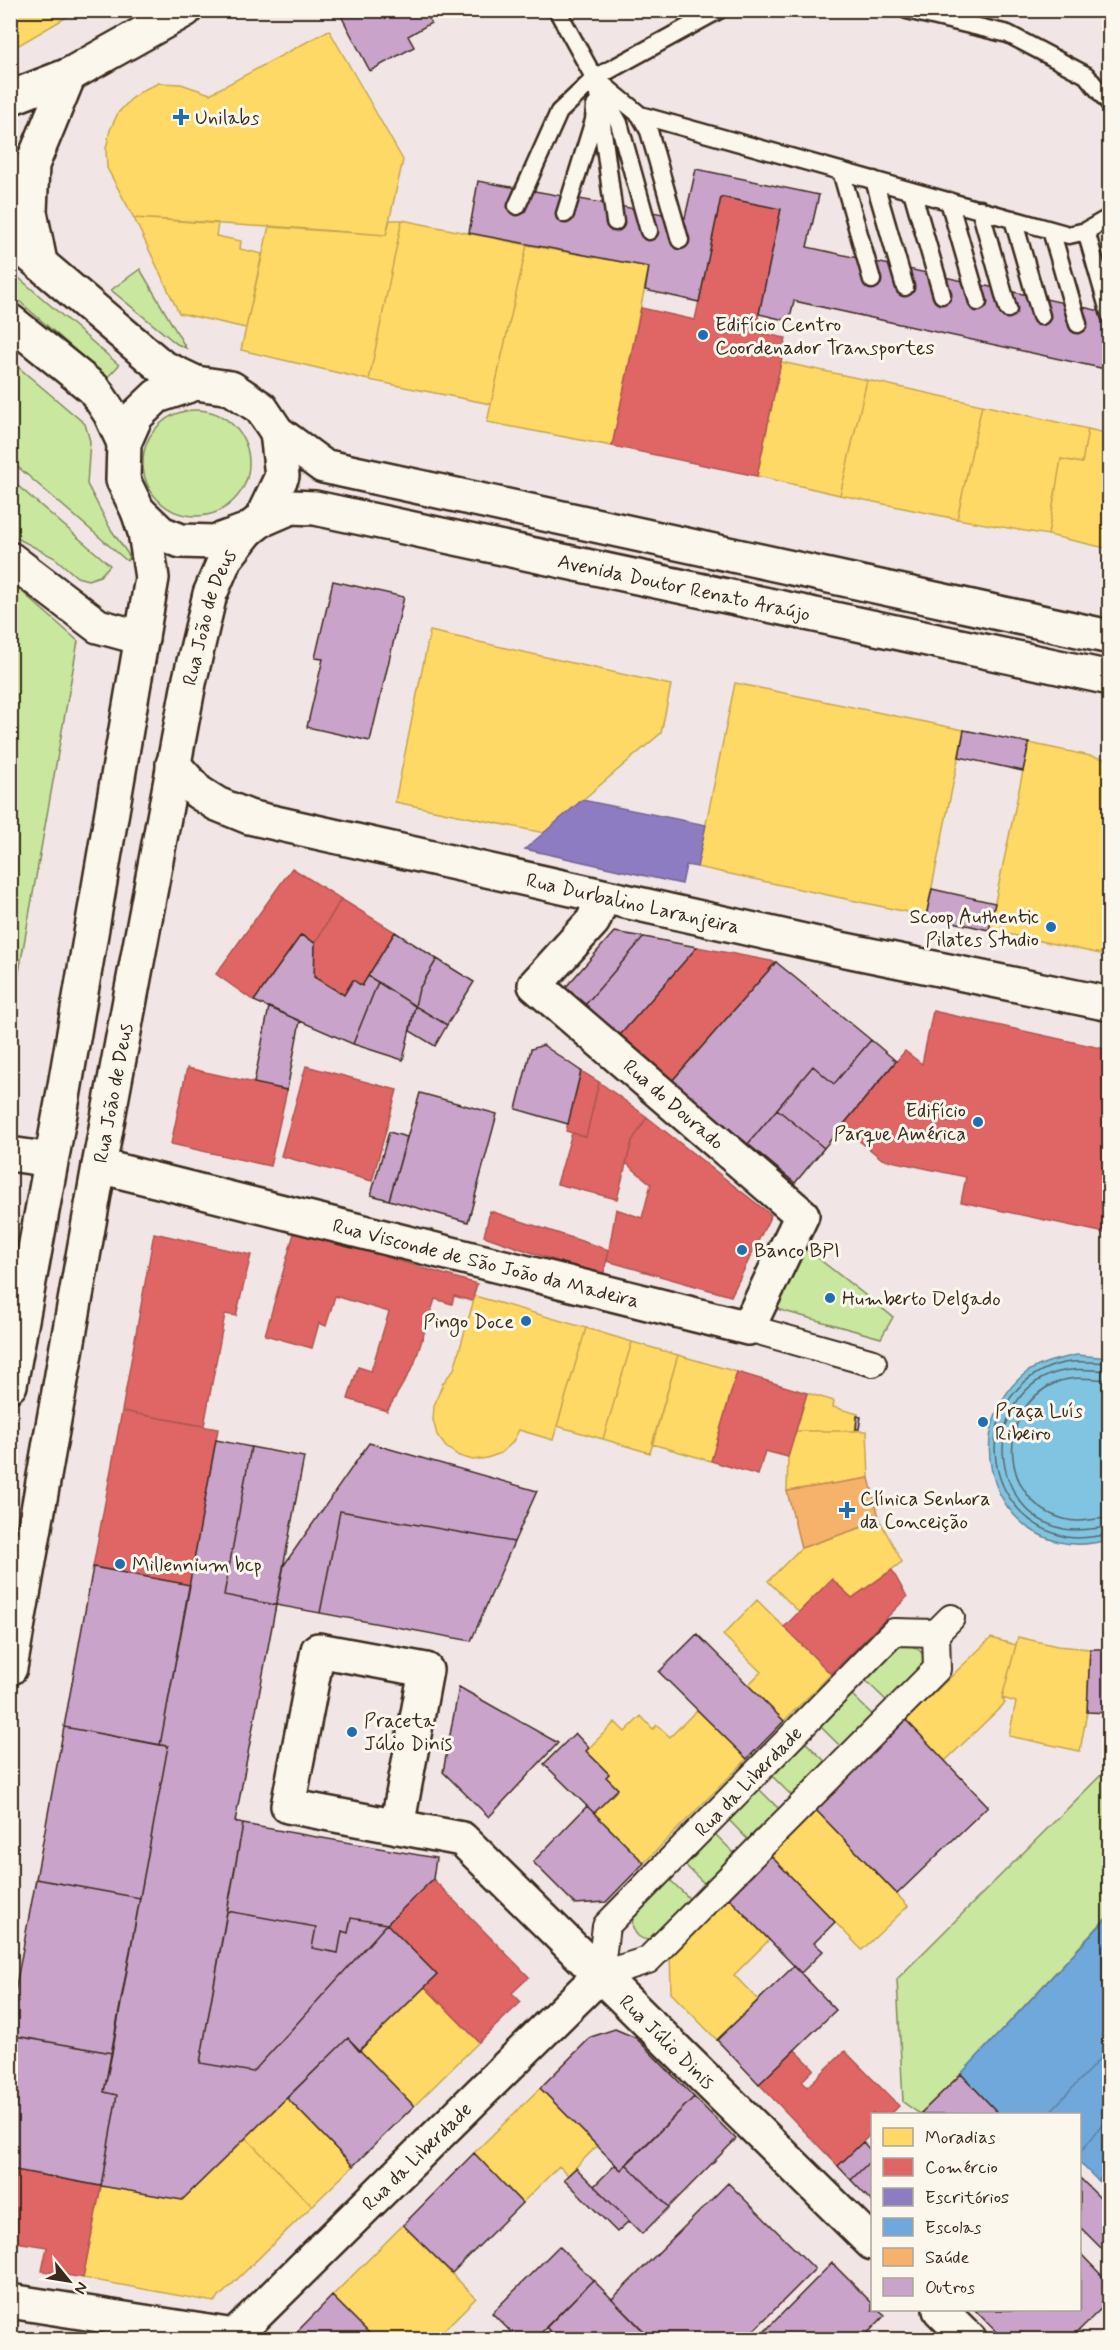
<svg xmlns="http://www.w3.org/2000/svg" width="1120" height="2350" viewBox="0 0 1120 2350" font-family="Mynerve,sans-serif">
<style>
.green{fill:#c9e79e;stroke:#82885e;stroke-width:1.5}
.water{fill:#80c4e1;stroke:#648693;stroke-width:1.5}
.homes{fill:#ffd966;stroke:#c4a450;stroke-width:1.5}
.shops{fill:#e06666;stroke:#ae5450;stroke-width:1.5}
.offices{fill:#8e7cc3;stroke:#756392;stroke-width:1.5}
.schools{fill:#6fa8dc;stroke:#5f82a3;stroke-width:1.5}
.health{fill:#f6b26b;stroke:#be8954;stroke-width:1.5}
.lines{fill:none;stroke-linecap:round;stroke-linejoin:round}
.shore{stroke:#57686c;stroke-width:1.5}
.building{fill:#caa3cb;stroke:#3b2a1e;stroke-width:1.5}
.service-casing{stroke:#3b2a1e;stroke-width:21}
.pedestrian-casing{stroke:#3b2a1e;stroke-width:30}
.minor-casing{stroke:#3b2a1e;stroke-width:38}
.tertiary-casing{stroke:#3b2a1e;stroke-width:38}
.secondary-casing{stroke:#3b2a1e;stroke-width:38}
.primary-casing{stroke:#3b2a1e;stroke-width:38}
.service{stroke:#fbf7ec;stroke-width:16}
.pedestrian{stroke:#fbf7ec;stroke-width:26}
.minor{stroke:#fbf7ec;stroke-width:33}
.tertiary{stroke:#fbf7ec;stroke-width:33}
.secondary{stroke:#fbf7ec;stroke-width:33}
.primary{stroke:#fbf7ec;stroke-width:33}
.poi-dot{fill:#1f6fb2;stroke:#fbf7ec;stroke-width:2}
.labels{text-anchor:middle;stroke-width:6;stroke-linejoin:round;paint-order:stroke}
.poi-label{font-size:20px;fill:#3b2a1e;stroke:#fbf7ec;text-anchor:start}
.street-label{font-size:20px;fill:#3b2a1e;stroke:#fbf7ec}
</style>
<rect width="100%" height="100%" fill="#f1e6e5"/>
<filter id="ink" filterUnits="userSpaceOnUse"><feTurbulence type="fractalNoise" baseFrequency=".0167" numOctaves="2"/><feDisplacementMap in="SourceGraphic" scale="12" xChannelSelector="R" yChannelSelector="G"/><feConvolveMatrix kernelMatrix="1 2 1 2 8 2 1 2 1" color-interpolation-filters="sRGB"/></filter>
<g filter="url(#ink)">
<path class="green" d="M140 269 186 348 177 344 111 290Z
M11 271 119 365 107 378 11 294Z
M11 361 85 424 90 441 87 484 110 528 130 557 127 561 11 461Z
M143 463a53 53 0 1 1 106 0a53 53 0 1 1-106 0Z
M11 480 110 565 100 576 88 580 77 577 55 558 11 535Z
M11 582 78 641 11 1017 10 582Z
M805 1248 893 1317 881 1338 773 1308Z
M906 1644C918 1647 924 1652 926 1664L891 1705 865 1680 898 1647Z
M851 1694 877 1719 845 1751 820 1726Z
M804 1741 830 1766 796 1800 771 1775Z
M1109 1767V1915L961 2074 920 2114 903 2102 897 1979Z
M758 1788 783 1813 752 1844 728 1819Z
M713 1832 739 1858 709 1888 683 1863Z
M668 1878 694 1903 653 1940C645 1940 638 1939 634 1930 625 1911 656 1890 668 1878Z"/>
<path class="water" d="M1077 1355 1109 1358V1540C1093 1544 1076 1546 1059 1542 985 1523 966 1426 1022 1376 1038 1363 1058 1359 1077 1355Z"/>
<path class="homes" d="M10 10H79L19 45 10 40Z
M329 30 403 160 386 235 134 218 107 168 106 149 110 130 118 113 130 100 143 90 159 83 181 84 210 94Z
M134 218 218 223 216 236 241 241 240 249 262 254 246 328 179 313Z
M390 220H402L369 380 241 350 269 226 386 235Z
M402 220 527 245 491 404 369 380Z
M527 245 649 267 612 446 487 422Z
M781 362 867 380 840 495 757 476Z
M867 380 982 405 957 519 840 495Z
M982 405 1088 429 1082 463 1061 459 1048 535 957 519Z
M1088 429 1110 434V549L1048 535 1061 459 1082 463Z
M430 631 671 685 661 733 544 833 395 802Z
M735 683 964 730 926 916 697 867Z
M1029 743 1110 760V936L1105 935 1101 954 989 930Z
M475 1296 586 1328 553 1440 519 1430 512 1443 501 1453 487 1458 473 1460 459 1456 446 1447 437 1435 433 1420 434 1406 443 1383 454 1369Z
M586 1328 632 1342 603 1439 557 1426Z
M632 1342 678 1355 650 1453 603 1439Z
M678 1355 737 1372 711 1461 652 1444Z
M807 1393 834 1401 833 1407 858 1414 855 1431H796Z
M796 1431H867L869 1478 787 1491 788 1457Z
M880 1521 902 1562 852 1598 832 1579 799 1612 768 1581 801 1548Z
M757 1600 831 1674 784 1721 748 1685 761 1672 723 1635Z
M1018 1637 1057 1646 1090 1649 1087 1712 1080 1751 1009 1736 1016 1702 1002 1698Z
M991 1638 1016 1645 1002 1698 1005 1703 945 1761 906 1720Z
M697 1710 747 1759 644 1863 594 1813 618 1789 606 1777 609 1774 586 1751 615 1722 625 1732 641 1716 653 1729 657 1725 670 1737Z
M814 1808 908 1906 862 1950 768 1853Z
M725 1894 769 1940 734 1975 758 2000 717 2040 671 1993 670 1947Z
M425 1987 479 2042 414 2106 359 2051Z
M540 2088 597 2146 568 2175 559 2166 522 2203 474 2153Z
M287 2098 353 2166 312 2206 246 2138Z
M246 2138 312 2206 214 2302 83 2278 101 2186 182 2200Z
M403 2225 476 2298 434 2340H376L332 2296Z"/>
<path class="shops" d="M721 197 781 209 755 332 786 338 757 476 612 446 641 308 695 320Z
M292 868 341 899 315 943 301 935 254 1001 216 974Z
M341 899 395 932 362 986 353 980 344 995 314 977 315 943Z
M697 947 776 962 672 1081 620 1035Z
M933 1011 1110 1050V1234L961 1202 966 1177 882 1159 842 1127 905 1051 922 1064Z
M306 1066 397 1090 372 1181 281 1156Z
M187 1068 287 1090 270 1166 171 1144Z
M581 1071 599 1082 586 1137 566 1131Z
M599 1082 647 1117 632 1141 617 1199 557 1184 572 1133 586 1137Z
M647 1117 771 1215 731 1296 607 1261 616 1209 642 1218 651 1184 626 1163 632 1141Z
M490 1211 609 1250 603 1277 484 1236Z
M295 1230 477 1284 472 1301 454 1296 452 1304 435 1299 414 1365 387 1411 348 1399 358 1367 371 1371 389 1312 335 1296 326 1326 319 1323 312 1348 265 1335Z
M154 1233 251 1255 236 1316 225 1314 204 1426 122 1411Z
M737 1372 807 1393 788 1457 765 1451 758 1475 711 1461Z
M122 1411 218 1429 190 1585 93 1567Z
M892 1570 907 1597 831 1674 784 1627 832 1579 852 1598Z
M433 1879 529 1977 512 1993 521 2002 479 2042 425 1987 437 1975 387 1924Z
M795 2050 814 2069 802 2081 807 2087 845 2051 899 2106 891 2114H872V2133L838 2166 759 2084Z
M10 2169 101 2186 83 2278 42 2271 47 2247 10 2241Z"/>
<path class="offices" d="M582 800 706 825 697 867 686 865 682 884 525 849Z"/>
<path class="schools" d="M1110 1915V2048L1048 2114H999L961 2074Z
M1110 2048V2115L1080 2153V2114H1048Z
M1110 2115V2167L1098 2181 1080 2163V2153Z
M1110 2167V2192L1098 2181Z"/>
<path class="health" d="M869 1478 880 1521 801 1548 787 1491Z"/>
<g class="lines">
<path class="shore" d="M1110 1363C1090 1362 1070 1359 1050 1367 972 1398 979 1510 1059 1535 1076 1541 1093 1536 1110 1535
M1110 1371C1090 1370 1074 1367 1055 1373 981 1397 988 1513 1064 1529 1080 1532 1094 1528 1110 1527
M1110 1380C1091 1379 1073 1375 1055 1383 995 1410 999 1501 1064 1519 1080 1524 1094 1518 1110 1518"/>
</g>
<path class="building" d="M338 10H424L431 23 408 36 414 47 370 71Z
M696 169 819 195 807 247 1110 313V370L794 301 789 321 759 314 781 209 721 197 699 302 645 290 649 267 469 233 478 181 685 218Z
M333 581 404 597 370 741 307 727 323 659 315 658Z
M964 730 1029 743 1023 771 959 757Z
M932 889 995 903 989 930 926 916Z
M395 932 437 959 419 989 415 1006 368 976Z
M614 932 644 937 585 1005 566 987Z
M301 935 315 943 314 977 344 995 353 980 362 986 368 976 378 982 353 1044 254 1001Z
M644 937 697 947 620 1035 585 1005Z
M437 959 474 982 447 1025 415 1006 419 989Z
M776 962 871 1040 834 1084 813 1066 748 1144 672 1081Z
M378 982 415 1006 403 1060 353 1044Z
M415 1006 447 1025 435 1046 410 1031Z
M269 1007 300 1021 287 1090 254 1083Z
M871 1040 896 1061 824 1148 777 1109 813 1066 834 1084Z
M543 1045 581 1071 568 1124 516 1109 531 1049Z
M420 1093 497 1114 468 1222 389 1200Z
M777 1109 824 1148 795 1183 748 1144Z
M389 1132 407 1137 389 1200 371 1195Z
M857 1416 861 1417 859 1429H856Z
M216 1440 251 1447 224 1595 276 1605 235 1822 243 1824 200 2063 253 2072 387 1924 437 1975 359 2051 348 2038 182 2200 101 2186 117 2095 104 2092 168 1746 160 1745Z
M369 1443 537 1491 514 1542 340 1511 320 1613 276 1605 284 1565Z
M251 1447 304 1457 276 1605 224 1595Z
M340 1511 514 1542 471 1641 320 1613Z
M93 1567 190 1585 160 1745 64 1727Z
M697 1634 784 1721 747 1759 659 1672Z
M1090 1649H1110V1713L1087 1712Z
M459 1687 558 1743 489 1817 443 1772Z
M906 1720 988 1806 897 1894 814 1808Z
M64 1727 168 1746 140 1898 36 1879Z
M575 1733 589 1748 586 1751 609 1774 606 1777 618 1789 594 1813 544 1764Z
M587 1806 644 1863 606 1902 575 1904 533 1862Z
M243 1824 436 1858 433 1879 387 1924 351 1918 348 1933 342 1931 338 1953 312 1948 316 1927 227 1911Z
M768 1853 835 1922 814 1943 823 1951 801 1973 725 1894Z
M36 1879 140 1898 112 2053 10 2035V2018Z
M227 1911 316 1927 312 1948 338 1953 342 1931 348 1933 351 1918 387 1924 253 2072 200 2063Z
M794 1966 836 2010 759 2084 717 2040Z
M615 2029 636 2038 694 2097 621 2170 540 2088 591 2037Z
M10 2035 112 2053 104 2092 117 2095 101 2186 10 2169Z
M348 2038 414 2106 353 2166 287 2098Z
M961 2074 999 2114H920Z
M694 2097 736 2139 669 2207 626 2164Z
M863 2142 872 2152V2159L851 2180 838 2166Z
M474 2153 522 2203 452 2273 403 2225Z
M872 2159V2202L851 2180Z
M626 2164 669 2207 642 2234 594 2186 615 2165 621 2170Z
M576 2168 629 2221 617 2232 564 2179Z
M1080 2178 1110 2208V2257L1080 2227Z
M728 2183 815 2269 744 2340H652L612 2299Z
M559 2246 593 2280 534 2340H519L492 2313Z
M1080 2253 1110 2284V2300L1069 2340H1004L975 2310H1080Z
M832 2263 872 2303V2310H879L885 2315 861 2340H773L765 2331Z
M593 2280 643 2330 634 2340H558L546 2327Z
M332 2296 376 2340H289Z"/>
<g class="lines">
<defs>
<path id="service" d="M557 10 619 123 649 231
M907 10 1008 34 1086 75 1110 104
M601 83 640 115 649 131 680 240
M598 94 615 222
M640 115 1069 235 1086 231 1110 217
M841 171 872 280
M874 180 905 287
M912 191 942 295
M949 201 978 302
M517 206 559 112 595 78 719 10
M980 209 1008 309
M565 214 594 120 595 106
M1013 219 1041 316
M1051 230 1078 324
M1086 231 1110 315"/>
<path id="pedestrian" d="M748 1328 873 1363
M936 1633 894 1632 606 1926 600 1975 648 1960 937 1669 936 1633 951 1618"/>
<g id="minor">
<path d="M10 98 69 75 185 10"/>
<path d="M40 262 30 212 32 165 69 75"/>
<path d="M10 559 98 626 142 638"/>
<path id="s1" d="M173 764 198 792 217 804 249 817 831 947 1110 1004"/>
<path id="s2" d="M99 1166 748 1328 802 1215 535 985 593 921 603 897"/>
<path id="s3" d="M397 1827 426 1670 318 1650 288 1806 462 1839 872 2243"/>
<path id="s4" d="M10 2301 234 2336 600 1975"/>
<path d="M940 2310 970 2340"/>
</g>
<path id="tertiary" d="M10 1154 51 1160"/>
<path id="secondary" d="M10 238 162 367 196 383
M10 321 94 389 110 413 124 443"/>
<g id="primary">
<path d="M261 520 282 476 277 432"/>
<path id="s5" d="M1110 637 323 466 277 432 261 408 231 388 196 383 157 396 136 416 124 443 123 480 138 511 161 533 181 541 215 542 248 530 261 520 291 507 315 508 1110 678"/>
<path d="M10 1385 63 1097 152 578 145 532 138 511"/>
<path id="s6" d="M10 1668 99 1166 189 683 210 594 225 559 248 530"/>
</g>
</defs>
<use href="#service" class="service-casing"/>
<use href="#pedestrian" class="pedestrian-casing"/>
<use href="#minor" class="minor-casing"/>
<use href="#tertiary" class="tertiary-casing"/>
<use href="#secondary" class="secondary-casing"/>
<use href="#primary" class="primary-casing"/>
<use href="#service" class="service"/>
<use href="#pedestrian" class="pedestrian"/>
<use href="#minor" class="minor"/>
<use href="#tertiary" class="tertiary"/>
<use href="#secondary" class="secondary"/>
<use href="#primary" class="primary"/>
</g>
</g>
<g class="poi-dot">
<path d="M178 108h6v6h6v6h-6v6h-6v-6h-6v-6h6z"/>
<circle cx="703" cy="335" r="6"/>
<circle cx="1051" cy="927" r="6"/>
<circle cx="978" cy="1122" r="6"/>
<circle cx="742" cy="1250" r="6"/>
<circle cx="830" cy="1298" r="6"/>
<circle cx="526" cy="1321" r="6"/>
<circle cx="983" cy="1422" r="6"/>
<path d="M844 1501h6v6h6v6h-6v6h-6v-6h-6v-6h6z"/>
<circle cx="120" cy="1564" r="6"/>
<circle cx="352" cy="1732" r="6"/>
</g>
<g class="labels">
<g class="poi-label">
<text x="195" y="124">Unilabs</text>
<text x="715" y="331">Edifício Centro<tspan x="715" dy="23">Coordenador Transportes</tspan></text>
<text x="1039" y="923" text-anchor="end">Scoop Authentic<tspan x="1039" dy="23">Pilates Studio</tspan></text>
<text x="966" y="1117" text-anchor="end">Edifício<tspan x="966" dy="23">Parque América</tspan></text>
<text x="754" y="1257">Banco BPI</text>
<text x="842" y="1305">Humberto Delgado</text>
<text x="514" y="1328" text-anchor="end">Pingo Doce</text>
<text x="995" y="1417">Praça Luís<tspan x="995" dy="23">Ribeiro</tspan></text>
<text x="860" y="1505">Clínica Senhora<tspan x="860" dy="23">da Conceição</tspan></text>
<text x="132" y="1571">Millennium bcp</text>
<text x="364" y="1727">Praceta<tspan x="364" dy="23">Júlio Dinis</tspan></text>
</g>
<g class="street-label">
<text dy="7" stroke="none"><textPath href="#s5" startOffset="1707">Avenida Doutor Renato Araújo</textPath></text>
<text dy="7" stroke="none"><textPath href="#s6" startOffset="1070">Rua João de Deus</textPath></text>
<text dy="7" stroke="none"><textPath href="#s1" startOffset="488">Rua Durbalino Laranjeira</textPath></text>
<text dy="7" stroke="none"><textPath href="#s6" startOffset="584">Rua João de Deus</textPath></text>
<text transform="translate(674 1104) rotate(41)" y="7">Rua do Dourado</text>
<text dy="7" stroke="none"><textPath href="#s2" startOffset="399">Rua Visconde de São João da Madeira</textPath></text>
<text transform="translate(748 1781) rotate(-46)" y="7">Rua da Liberdade</text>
<text dy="7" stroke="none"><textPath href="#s3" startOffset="894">Rua Júlio Dinis</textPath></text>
<text dy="7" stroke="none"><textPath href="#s4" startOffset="483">Rua da Liberdade</textPath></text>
</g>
</g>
<rect width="1120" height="2350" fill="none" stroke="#fbf7ec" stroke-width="36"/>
<rect x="18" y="18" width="1084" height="2314" fill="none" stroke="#3b2a1e" stroke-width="2" filter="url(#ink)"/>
<rect x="871" y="2113" width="210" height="198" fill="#fbf7ec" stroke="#aea59a" stroke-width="1.5"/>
<rect x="883" y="2128" width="30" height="18" fill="#ffd966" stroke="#aea59a" stroke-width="1.5"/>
<text x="925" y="2143" font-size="18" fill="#3b2a1e">Moradias</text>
<rect x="883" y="2158" width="30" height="18" fill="#e06666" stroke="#aea59a" stroke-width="1.5"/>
<text x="925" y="2173" font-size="18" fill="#3b2a1e">Comércio</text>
<rect x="883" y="2188" width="30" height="18" fill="#8e7cc3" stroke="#aea59a" stroke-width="1.5"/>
<text x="925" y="2203" font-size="18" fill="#3b2a1e">Escritórios</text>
<rect x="883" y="2218" width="30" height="18" fill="#6fa8dc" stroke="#aea59a" stroke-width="1.5"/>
<text x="925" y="2233" font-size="18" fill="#3b2a1e">Escolas</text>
<rect x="883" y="2248" width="30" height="18" fill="#f6b26b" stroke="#aea59a" stroke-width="1.5"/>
<text x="925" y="2263" font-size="18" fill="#3b2a1e">Saúde</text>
<rect x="883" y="2278" width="30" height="18" fill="#caa3cb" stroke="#aea59a" stroke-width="1.5"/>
<text x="925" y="2293" font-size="18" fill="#3b2a1e">Outros</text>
<g transform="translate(69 2281) rotate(120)" stroke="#fbf7ec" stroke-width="4.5" paint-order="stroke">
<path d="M0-4.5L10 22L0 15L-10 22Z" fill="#3b2a1e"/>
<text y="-9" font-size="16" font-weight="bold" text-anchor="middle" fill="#3b2a1e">N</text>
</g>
</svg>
